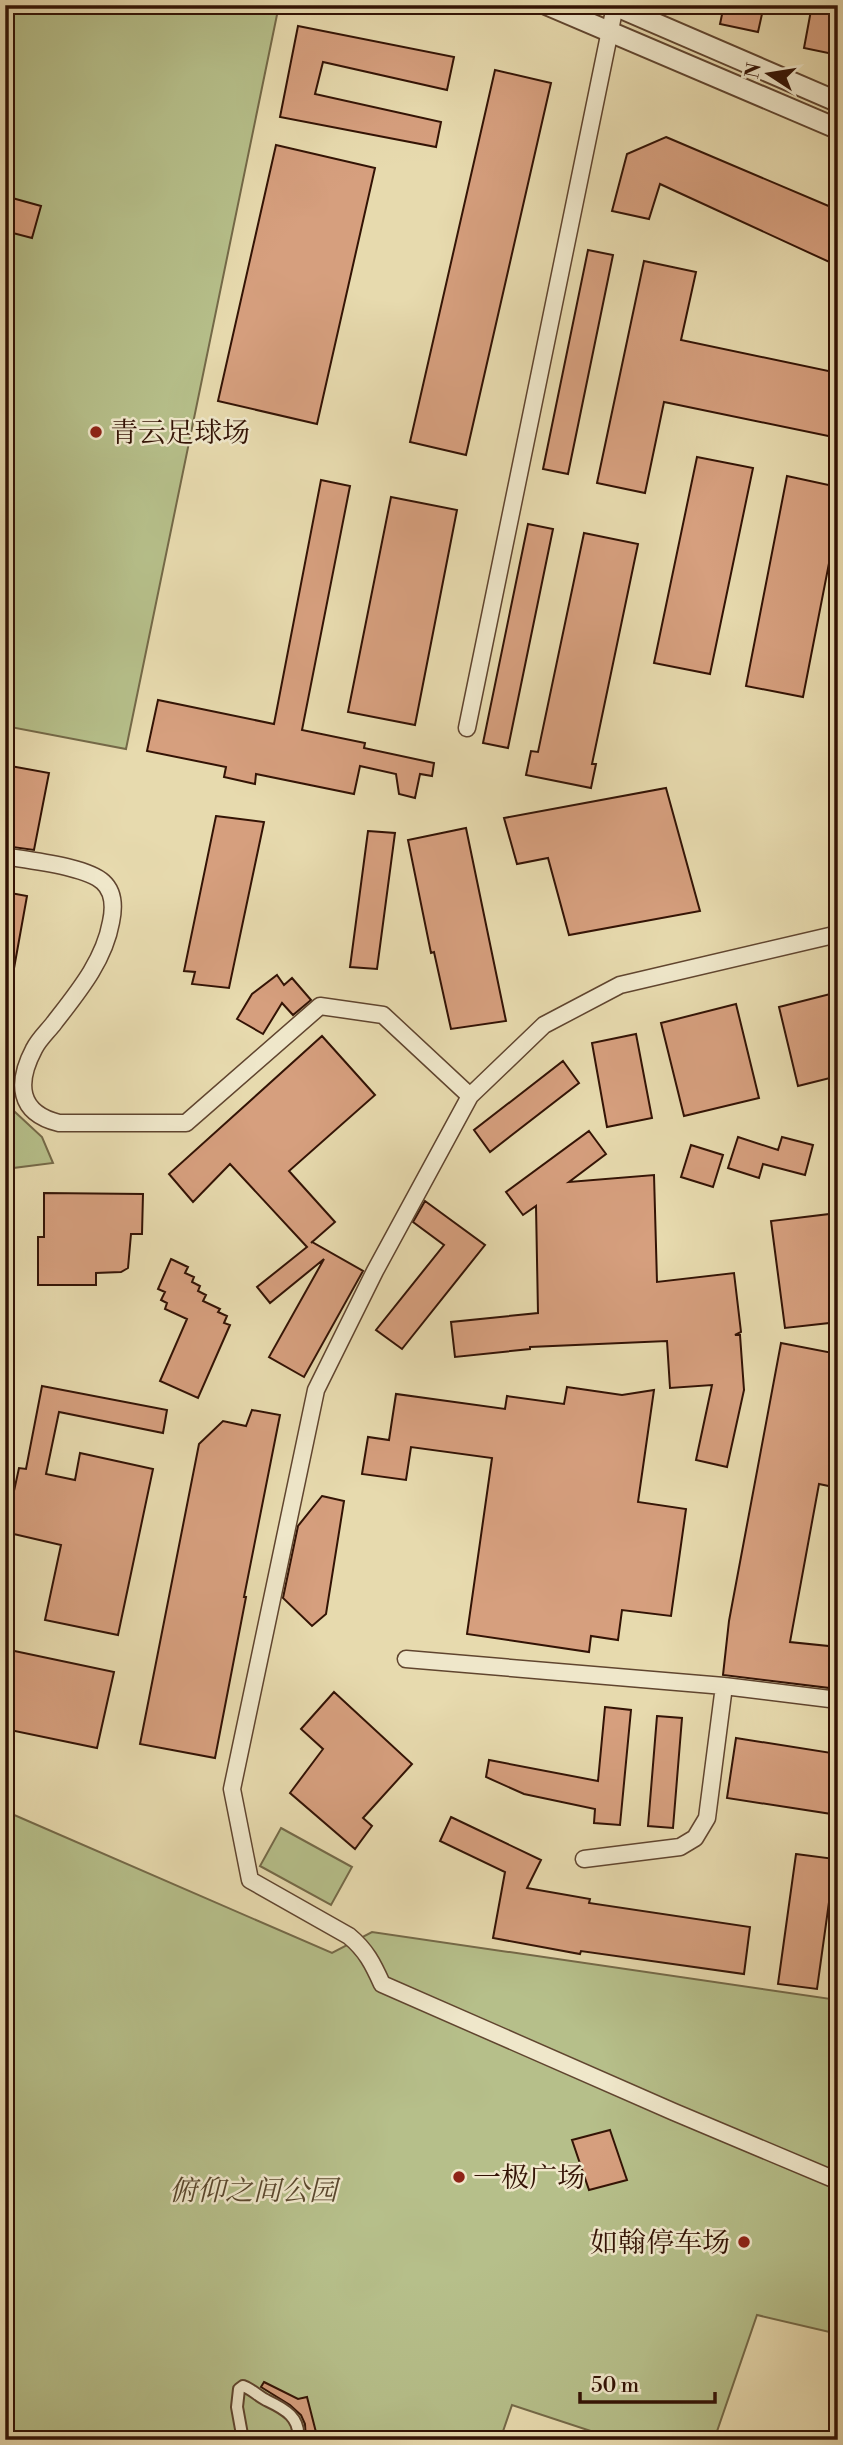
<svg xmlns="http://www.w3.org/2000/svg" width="843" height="2445" viewBox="0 0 843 2445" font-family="'Libre Bodoni','Noto Serif SC',serif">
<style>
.green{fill:#b6bf8a;stroke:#746948;stroke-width:2}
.building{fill:#d69f7e;stroke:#331305;stroke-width:2}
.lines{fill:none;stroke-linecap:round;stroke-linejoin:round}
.pedestrian-casing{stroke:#60452f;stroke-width:14}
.minor-casing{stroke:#60452f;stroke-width:19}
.tertiary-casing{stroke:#60452f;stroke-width:23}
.pedestrian{stroke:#efe7ca;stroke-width:10}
.minor{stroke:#efe7ca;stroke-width:16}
.tertiary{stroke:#efe7ca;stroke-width:19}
.poi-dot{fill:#8f2418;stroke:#efe7ca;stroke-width:2.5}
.labels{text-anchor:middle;stroke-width:5;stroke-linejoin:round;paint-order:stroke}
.poi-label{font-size:28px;fill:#331305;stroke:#efe7ca;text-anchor:start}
.park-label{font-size:28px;font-style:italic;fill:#5a472d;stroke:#efe7ca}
</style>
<rect width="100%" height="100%" fill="#e7daae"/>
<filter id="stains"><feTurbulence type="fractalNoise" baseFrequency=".00286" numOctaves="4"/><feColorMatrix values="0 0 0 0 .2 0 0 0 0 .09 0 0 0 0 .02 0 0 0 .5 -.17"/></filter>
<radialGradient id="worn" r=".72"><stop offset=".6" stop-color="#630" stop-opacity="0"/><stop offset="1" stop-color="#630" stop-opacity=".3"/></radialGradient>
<path class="green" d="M5 5H279L126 749 5 726Z
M15 1112 42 1137 53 1163 5 1169V1117Z
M5 1811 332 1953 372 1932 838 2000V2334L757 2315 714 2440H618L512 2405 500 2440H5Z
M281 1828 352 1867 331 1905 260 1866Z"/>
<path class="building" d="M724 5H764L758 32 720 24Z
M812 5H838V55L804 48Z
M298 26 454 57 447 90 323 62 315 94 441 122 436 147 280 117Z
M495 70 551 83 466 455 410 442Z
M666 137 838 210V266L660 184 649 219 612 211 627 154Z
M276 145 375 168 317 424 218 401Z
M5 196 41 206 32 238 5 231Z
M588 250 613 255 568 474 543 469Z
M644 261 696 272 681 340 838 373V438L664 402 645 493 597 483Z
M697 457 753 468 710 674 654 663Z
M787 476 838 487V517L803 697 746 686Z
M321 480 350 486 302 730 365 743 364 748 434 763 432 776 420 774 415 798 399 794 396 774 360 766 354 794 256 774 255 784 224 777 226 767 147 751 158 700 274 724Z
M391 497 457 510 415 725 348 712Z
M528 524 553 529 508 748 483 743Z
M584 533 638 544 592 764H596L591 788 526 775 531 751 538 752Z
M5 765 49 773 34 850 5 846Z
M666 788 700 911 569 935 548 858 517 864 504 818Z
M216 816 264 822 229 988 192 984 195 972 184 971Z
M466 828 506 1021 451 1029 434 952 431 953 408 840Z
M368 831 395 833 377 969 350 967Z
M5 892 27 896 13 974 5 973Z
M277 975 284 985 292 978 311 1000 293 1015 282 1003 263 1034 237 1019 252 994Z
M838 992V1076L798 1086 779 1007Z
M736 1004 759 1098 684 1116 661 1023Z
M636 1034 652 1118 607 1127 592 1043Z
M322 1036 375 1095 289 1171 335 1222 311 1243 312 1242 363 1271 304 1377 269 1357 324 1259 270 1303 257 1287 307 1247 230 1164 193 1202 169 1174Z
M563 1061 579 1083 490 1152 474 1130Z
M589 1131 606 1154 569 1182 654 1175 657 1282 734 1273 741 1332 735 1335H740L744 1390 727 1467 696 1460 712 1385 670 1388 667 1341 530 1347V1349L455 1357 451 1322 538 1313 536 1206 523 1215 506 1192Z
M738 1137 778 1150 782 1137 813 1145 805 1175 763 1164 759 1178 728 1168Z
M691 1145 723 1155 713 1187 681 1177Z
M44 1193 143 1194 142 1234H131L128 1268 121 1272 96 1273V1285H38V1237H44Z
M425 1201 485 1245 402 1349 376 1330 444 1245 413 1222Z
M838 1213V1322L785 1328 771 1221Z
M171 1259 188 1267 185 1273 194 1277 192 1282 200 1286 198 1291 206 1295 203 1301 220 1309 218 1312 227 1316 224 1323 230 1325 198 1398 160 1381 187 1319 165 1309 167 1303 161 1300 165 1292 158 1289Z
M781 1343 838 1354V1488L819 1484 790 1642 838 1647V1689L723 1675 729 1621Z
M42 1386 167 1410 163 1433 59 1412 46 1474 75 1480 80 1453 153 1469 118 1635 45 1620 61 1545 5 1532 19 1468 26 1469Z
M567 1387 622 1395 654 1390 638 1502 686 1509 671 1616 622 1610 618 1640 591 1636 589 1652 467 1634 492 1458 411 1447 406 1480 362 1474 368 1437 389 1440 396 1394 505 1409 507 1396 564 1404Z
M252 1410 280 1415 244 1597H246L215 1758 140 1744 199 1444 223 1421 246 1426Z
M322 1496 344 1501 326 1614 312 1626 283 1598 298 1526Z
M5 1649 114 1672 97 1748 5 1729Z
M334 1692 412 1764 363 1818 372 1826 355 1849 290 1793 323 1749 301 1729Z
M605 1707 631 1710 620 1825 594 1823 595 1809 524 1794 486 1777 489 1760 598 1781Z
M657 1716 682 1718 673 1828 648 1826Z
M736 1738 838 1754V1815L727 1798Z
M451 1817 541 1860 527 1888 590 1899 589 1903 750 1927 744 1974 581 1951 580 1954 493 1938 505 1872 440 1841Z
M796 1854 835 1859 817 1989 778 1984Z
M610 2130 627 2180 589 2190 572 2140Z
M264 2382 298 2399 307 2397 318 2440H306L305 2424 301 2415 290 2405 261 2387Z"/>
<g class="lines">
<defs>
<path id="pedestrian" d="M243 2440 237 2407 239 2389 243 2386C252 2389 259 2397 268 2401 285 2409 301 2418 298 2440"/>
<path id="minor" d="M467 728 615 6
M5 856C30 861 86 866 103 882 114 892 114 908 111 922 104 961 78 992 54 1023 48 1031 39 1039 34 1049 16 1083 18 1113 59 1123H186L320 1006 383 1015 470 1096
M838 934 620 985 544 1025 470 1096 375 1271 316 1390 232 1789 250 1880 349 1936C366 1950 373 1964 382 1984L674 2112 838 2181
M406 1659 724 1686 838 1700
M584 1859 680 1847 695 1838 707 1818 724 1686"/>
<path id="tertiary" d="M547 5 838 129
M613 5 838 102"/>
</defs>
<use href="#pedestrian" class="pedestrian-casing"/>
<use href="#minor" class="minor-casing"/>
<use href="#tertiary" class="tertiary-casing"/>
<use href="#pedestrian" class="pedestrian"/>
<use href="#minor" class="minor"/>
<use href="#tertiary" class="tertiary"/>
</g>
<g class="poi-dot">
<circle cx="96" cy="432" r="7"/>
<circle cx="459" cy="2177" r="7"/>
<circle cx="744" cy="2242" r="7"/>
</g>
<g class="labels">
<g class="poi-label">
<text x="110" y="442">青云足球场</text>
<text x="473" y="2187">一极广场</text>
<text x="730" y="2252" text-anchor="end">如翰停车场</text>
</g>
<g class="park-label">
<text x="253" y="2200">俯仰之间公园</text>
</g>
</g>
<rect width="843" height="2445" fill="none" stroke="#e7daae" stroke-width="28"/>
<rect x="7" y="7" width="829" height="2431" fill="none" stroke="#331305" stroke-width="3.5"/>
<rect x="14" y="14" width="815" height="2417" fill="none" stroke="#331305" stroke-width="2"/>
<g transform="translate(769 74) rotate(282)" stroke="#efe7ca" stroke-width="5" paint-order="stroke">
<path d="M0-5L12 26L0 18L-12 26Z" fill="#331305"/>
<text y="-10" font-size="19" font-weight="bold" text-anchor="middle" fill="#331305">N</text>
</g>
<path d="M580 2392v10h135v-10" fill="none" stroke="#331305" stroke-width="3.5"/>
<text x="591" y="2392" font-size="21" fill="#331305" stroke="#efe7ca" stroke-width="5" paint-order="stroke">50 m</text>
<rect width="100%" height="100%" filter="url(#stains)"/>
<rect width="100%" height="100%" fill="url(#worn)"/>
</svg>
